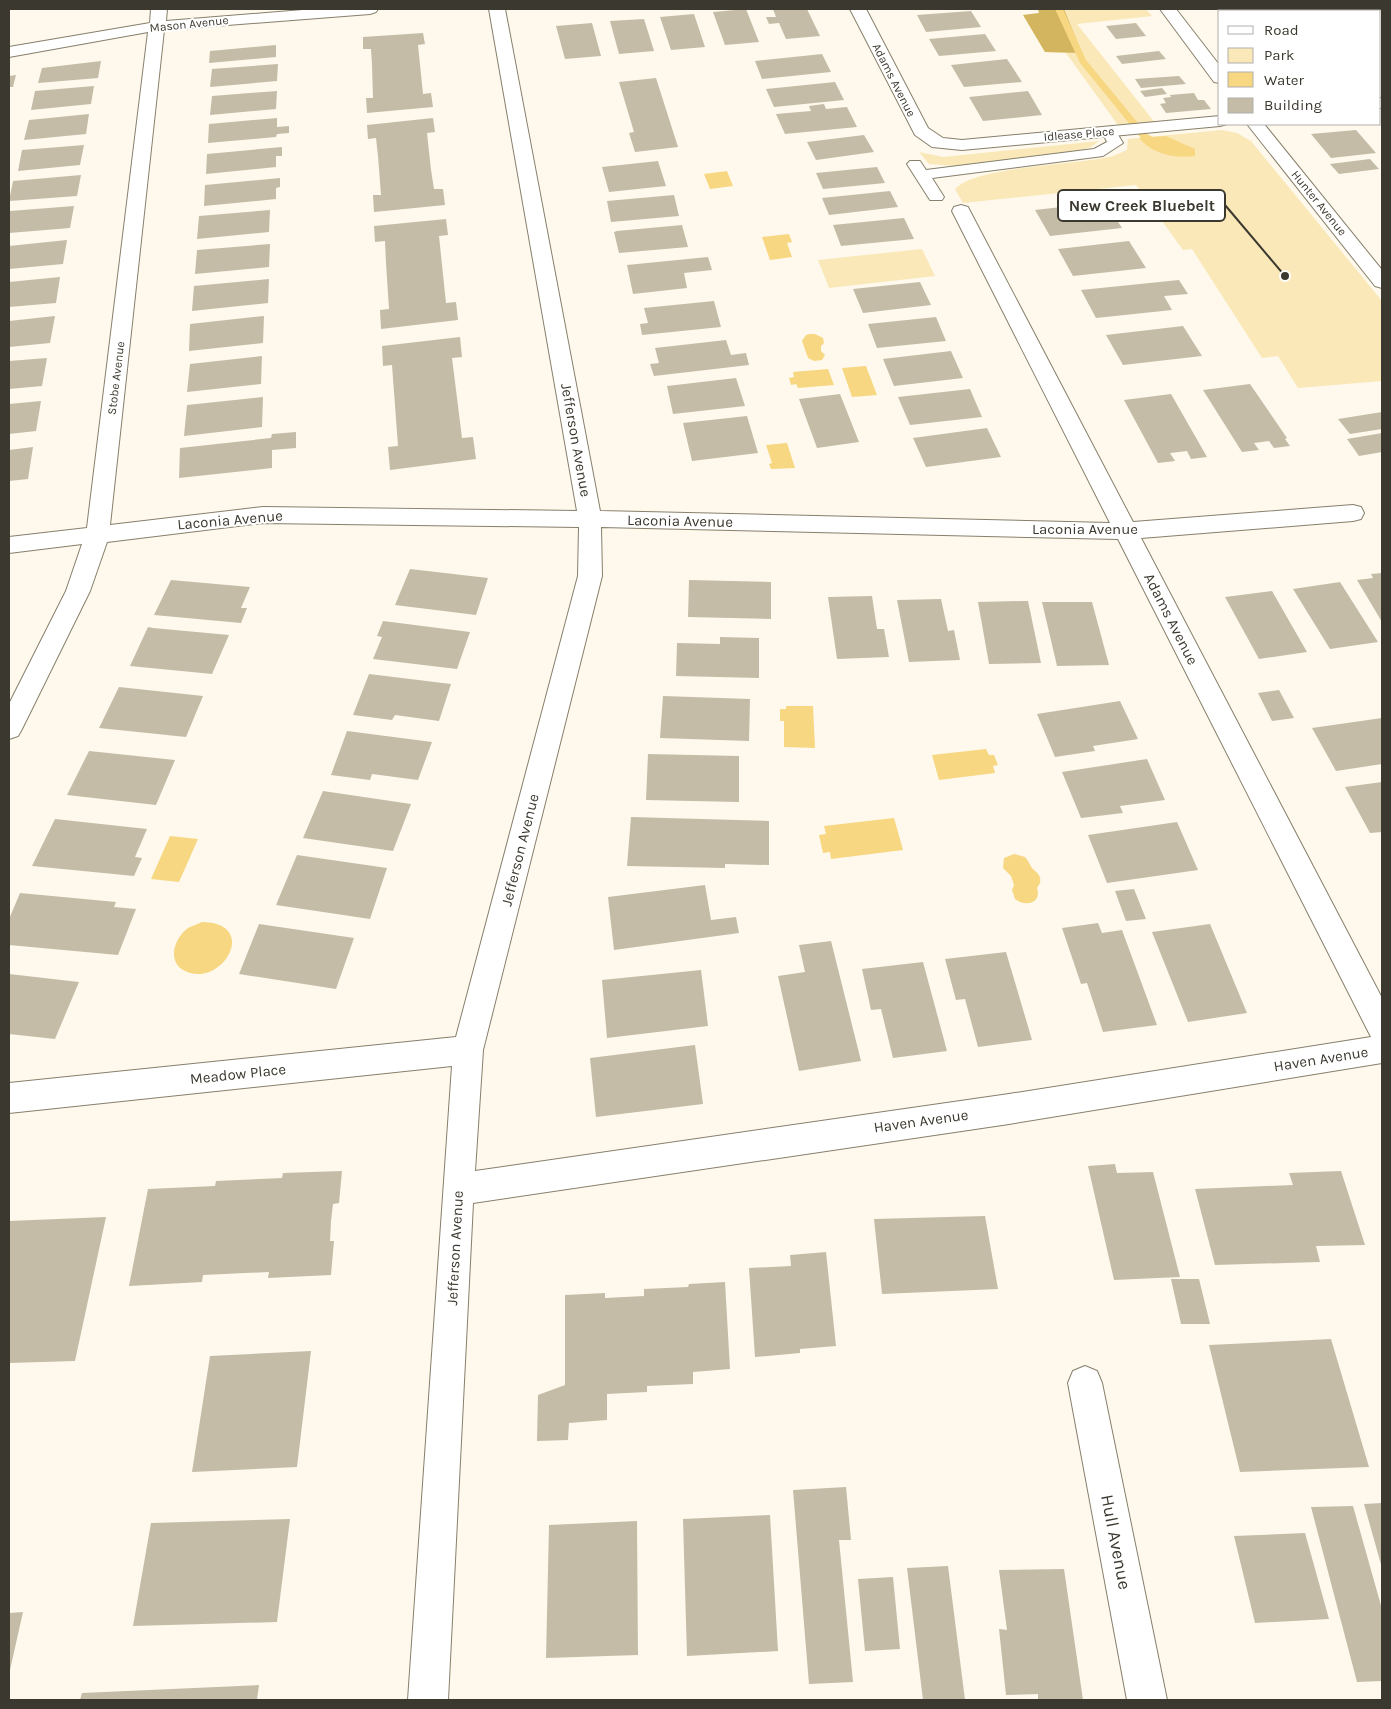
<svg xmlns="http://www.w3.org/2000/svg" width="1391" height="1709" viewBox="0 0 1391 1709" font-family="Karla,sans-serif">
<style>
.green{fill:#fae8b8}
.forest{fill:#d3b45f}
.water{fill:#f7d781}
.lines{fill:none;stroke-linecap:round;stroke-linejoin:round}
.stream{fill:#f7d781;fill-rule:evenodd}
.building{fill:#c4bca7}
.lane-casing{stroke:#867f6b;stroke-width:2}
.street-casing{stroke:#867f6b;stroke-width:2}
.lane{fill:#fff;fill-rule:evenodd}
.street{fill:#fff;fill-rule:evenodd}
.labels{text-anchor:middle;stroke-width:4;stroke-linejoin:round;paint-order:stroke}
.far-street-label{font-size:12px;fill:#3b382f;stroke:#fff}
.street-label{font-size:15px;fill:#3b382f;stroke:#fff}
.near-street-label{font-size:18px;fill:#3b382f;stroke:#fff}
.leader{fill:none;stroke:#3b382f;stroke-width:2}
.callout-dot{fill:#3b382f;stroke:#fff;stroke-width:2}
.callout{fill:#fff;stroke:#3b382f;stroke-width:2}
.callout-label{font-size:16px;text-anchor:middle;font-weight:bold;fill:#3b382f}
</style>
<rect width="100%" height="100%" fill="#fef9ec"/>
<path class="green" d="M1038 9H1146L1152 16 1077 24 1156 124 1120 128 1066 53 1045 52 1023 15 1039 13Z
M1222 130 1237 133 1251 141 1382 301V381L1298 388 1278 356 1262 358 1192 249 1183 250 1136 185 963 203 955 189C976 166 1078 165 1113 156L1127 150 1128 139Z
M1099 141 1091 147 1081 150 954 166 929 164 919 152 943 157Z
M922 249 935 276 829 288 818 260Z"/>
<path class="forest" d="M1038 9H1064L1082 53 1045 52 1023 15 1039 13Z"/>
<path class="water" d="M1166 136 1195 149V156C1175 159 1152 154 1139 138Z
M727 171 733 186 710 189 704 174Z
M789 234 792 242 787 243 792 257 770 260 762 237Z
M810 334H815L823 338 824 343 821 346V351L825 355 822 360 814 361 808 358 802 341 806 335Z
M866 366 877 395 852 397 842 368Z
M828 369 834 385 798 388 796 384 791 385 789 378 794 377 793 372Z
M787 443 795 468 771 469 769 464 772 463 766 445Z
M786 706H813L815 748 784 747V721H780V709H786Z
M986 749 989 755H994L998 765 993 766 995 773 939 780 932 755Z
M894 818 903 850 831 859 830 852 823 853 819 835 826 834 824 826Z
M170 836 198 839 179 882 151 879Z
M1014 854 1025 857C1028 860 1030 865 1032 868 1039 874 1044 879 1037 888 1042 904 1025 907 1015 899L1012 890 1014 885 1011 876 1003 868 1004 858Z
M202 922C258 923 225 983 190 973 166 966 172 940 188 928 192 926 198 924 202 922Z"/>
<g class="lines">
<path class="stream" d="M1055 9H1063L1086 60 1147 134 1164 143V147H1158L1141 138 1080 63Z"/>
</g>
<path class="building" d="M746 9 759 42 725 45 713 12Z
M773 9H807L820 36 786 39 779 23 769 24 766 17H776Z
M1282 9H1310V10L1285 11Z
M971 11 981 27 926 32 917 15Z
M694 14 705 47 671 50 660 17Z
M644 19 654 51 619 54 610 21Z
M592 23 601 56 565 59 556 26Z
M1136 23 1146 36 1116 39 1106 26Z
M423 33 425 44 418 45 423 94 431 93 433 107 367 113 366 98H373L372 65 371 49H363V37Z
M985 34 996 51 939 56 929 39Z
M276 45V57L209 63 210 51Z
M1159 51 1166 59 1122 64 1116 56Z
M822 54 831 72 762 79 755 61Z
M1007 59 1022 82 964 87 951 65Z
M101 61 98 78 38 83 42 68Z
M278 64 277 81 210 87 212 69Z
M16 75 13 87H9V76Z
M1179 76 1186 84 1141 88 1135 79Z
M656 78 678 147 635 152 629 133 634 132 619 82Z
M835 82 844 100 774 107 766 89Z
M94 86 91 104 31 110 35 91Z
M1162 88 1167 94 1145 97 1140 91Z
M277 91 276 109 210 115 212 96Z
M1028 91 1042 115 983 121 969 97Z
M1194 93 1198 100H1204L1211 109 1166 113 1160 104 1166 103 1163 98 1171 97 1170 95Z
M824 104 826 109 847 107 857 127 785 134 776 114 811 111 809 106Z
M89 114 86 134 24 140 29 120Z
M277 118V127L289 126V133L277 134 276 137 208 143 209 124Z
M433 118 435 132 427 133 431 170 434 189H443L445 205 374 212 373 195H381L378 156 376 138 368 139 367 125Z
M1356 130 1376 153 1331 158 1311 134Z
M864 135 874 152 816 160 807 142Z
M84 145 80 165 18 171 22 150Z
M282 147V156H276V167L206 174 207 154Z
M1370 159 1379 169 1339 174 1330 164Z
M658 161 666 186 609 192 602 167Z
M877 167 885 183 823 189 816 173Z
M81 175 77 196 9 201 13 181Z
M280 178V187L276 188V199L204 206 205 185Z
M890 191 898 207 829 215 822 198Z
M674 195 679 216 611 222 607 201Z
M1105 202 1122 228 1050 236 1035 210Z
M74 206 70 228 9 233 10 211Z
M270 210 269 232 197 239 199 216Z
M904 218 914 239 841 246 833 225Z
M446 219 448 235 439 236 446 303 456 302 458 320 381 329 380 310 389 309 386 263 385 241 375 242 374 226Z
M682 225 688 247 619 253 614 232 617 231Z
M67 240 63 264 9 269V246Z
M1129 241 1146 268 1073 276 1058 249Z
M270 244 269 267 195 274 197 250Z
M708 257 712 270 684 273 687 288 633 294 627 265Z
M60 277 56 303 9 307V282Z
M269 279 268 303 192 311 194 286Z
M1179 280 1188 294 1164 296 1172 310 1096 318 1081 290Z
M920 282 931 305 863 313 853 289Z
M714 301 721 327 642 335 640 324 648 323 644 308Z
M55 316 50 343 9 347V321Z
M264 316 263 343 189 351 190 324Z
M936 317 946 341 877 348 868 324Z
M1183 326 1202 356 1123 365 1106 335Z
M460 337 462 357 452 358 462 438 473 437 476 459 390 470 388 447 398 446 392 365 383 366 382 346Z
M726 340 731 355 746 353 749 365 654 376 650 364 659 363 655 348Z
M951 351 963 378 894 386 883 359Z
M262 356 261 384 187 392 190 364Z
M47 358 42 386 9 389V361Z
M736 378 745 406 673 414 667 386Z
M1250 384 1287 438 1285 439 1290 446 1274 448 1269 441 1254 443 1259 450 1242 452 1203 390Z
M970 389 982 417 910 425 898 397Z
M840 394 859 442 817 448 799 399Z
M1171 394 1207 457 1191 459 1187 451 1170 453 1175 461 1158 463 1124 400Z
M263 397 262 427 184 436 187 405Z
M41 401 36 431 9 434V404Z
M1382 412V429L1350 434 1338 419Z
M747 416 758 453 692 461 683 423Z
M987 428 1001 457 926 467 913 438Z
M296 432V448L272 450V468L179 478 180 448 271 438 272 434Z
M1382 433V452L1359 456 1347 439Z
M33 447 28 479 9 481V450Z
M410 569 488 578 476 615 395 605Z
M1382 573V622L1357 580 1373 578 1371 574Z
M171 580 250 587 241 608H247L241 623 154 615Z
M689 580 771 582V619L688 617Z
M1340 582 1378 642 1330 649 1293 589Z
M1272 591 1307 652 1259 659 1225 597Z
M872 596 877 629H884L889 657 837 659 828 597Z
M941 599 948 631 954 630 960 660 909 662 897 600Z
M1022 601H1028L1041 663 989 664 978 602Z
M1042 602H1092L1109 665 1057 666Z
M383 621 470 632 457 669 373 659 382 637 377 636Z
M148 627 153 628 229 635 212 674 130 666Z
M720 637 759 638V678L676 676 677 643 720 644Z
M369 674 451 684 439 721 395 715 392 720 353 715Z
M119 687 203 696 186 737 99 728Z
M1279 690 1294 718 1272 721 1258 693Z
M663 696 750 699 749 741 660 738Z
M1120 701 1138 739 1093 746 1095 751 1055 757 1037 714Z
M1382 718V764L1336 771 1312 728Z
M347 731 432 742 418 780 372 774 370 780 331 775Z
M89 751 175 760 156 805 67 795Z
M648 754 739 756V802L646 800Z
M1147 759 1165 800 1120 806 1123 813 1081 818 1062 772Z
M1382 782V832L1370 833 1345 787Z
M323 791 411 804 393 851 303 838Z
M631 817 769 821V865L725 864V868L627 866Z
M55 819 147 829 135 857 142 858 134 876 32 866Z
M1177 822 1198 870 1107 883 1088 835Z
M297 855 387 868 370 919 276 905Z
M705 885 711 920 736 917 739 933 614 950 608 897Z
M1134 889 1146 919 1126 921 1115 891Z
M20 893 116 902 114 907 136 909 118 955 9 945V919Z
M1098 923 1102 933 1122 930 1157 1025 1103 1032 1087 983 1081 984 1062 928Z
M259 924 354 938 336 989 239 974Z
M1210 924 1247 1013 1188 1022 1152 932Z
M831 941 861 1061 799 1071 778 976 805 972 799 945Z
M1006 952 1032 1040 978 1047 965 999 956 1000 945 959Z
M923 962 947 1051 893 1058 881 1009 871 1010 862 969Z
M701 970 708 1026 607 1038 602 980Z
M9 974 79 982 55 1039 9 1034Z
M695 1045 703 1104 596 1117 590 1058Z
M1115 1164 1117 1173 1153 1172 1180 1277 1114 1280 1088 1166Z
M342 1171 339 1203 333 1204 331 1221 330 1241H334L331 1275 268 1278 269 1272 203 1275 202 1282 129 1286 148 1189 215 1186 216 1181 282 1178 283 1173Z
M1341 1171 1365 1245 1316 1246 1320 1262 1215 1265 1195 1189 1293 1185 1289 1173Z
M985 1216 998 1289 882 1294 874 1219Z
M106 1217 75 1361 9 1363V1221Z
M826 1252 836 1346 800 1349V1353L755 1357 749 1268 791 1266 790 1255Z
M1171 1279H1199L1210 1324H1181Z
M725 1282 730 1369 693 1372V1384L647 1386V1392L607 1394V1420L569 1423 568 1440 537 1441 538 1395 565 1385V1295L605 1293V1298L644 1296V1289L688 1287 689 1284Z
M1331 1339 1369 1467 1240 1472 1209 1345Z
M311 1351 297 1467 192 1472 210 1356Z
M846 1487 851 1540H839L853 1682 809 1684 793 1490Z
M1382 1503V1568L1364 1504Z
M1353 1506 1382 1609V1681L1357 1682 1311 1507Z
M770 1515 778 1651 687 1656 683 1519Z
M290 1519 277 1622 133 1626 151 1523Z
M637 1521 638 1655 546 1658 549 1525Z
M1305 1533 1329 1619 1255 1623 1234 1536Z
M948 1566 965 1700H923L907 1568Z
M1064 1569 1083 1700H1038V1694L1006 1695 999 1629 1007 1630 999 1570Z
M893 1577 900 1649 865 1651 858 1579Z
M23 1612 10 1670H9V1613Z
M259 1685 257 1700H80L82 1693Z"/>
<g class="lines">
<defs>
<path id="lane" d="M1109 127 1114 128 1123 143 1103 156 932 178 944 197 942 200H930L907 164 910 161H920L926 170 1094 149 1107 142 1102 131 1104 128Z"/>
<path id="street" d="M151 9H167L166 21 315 9H378L376 12 370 14 164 30 110 525 263 507 577 511 489 9H505L600 511 1110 523 952 211 954 207 961 205 968 207 970 211 1133 522 1353 505 1361 507 1364 513 1361 519 1353 521 1141 538 1382 998V1063L1009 1124 473 1203 448 1700H408L452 1066 9 1113V1083L456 1037 578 576 579 527 263 523 107 542 90 591 22 729 18 736 9 739V704L66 591 82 544 9 553V537L87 528 148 32 9 57V47L150 23ZM601 527 1118 539 1371 1037 1009 1094 475 1171 483 1050 602 576Z
M850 9H866L928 128 943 138 962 140 1220 116V124H1227L1220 126 962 150 932 147 915 135Z
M1160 9H1176L1220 66V83L1214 82Z
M1357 9H1374L1376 11H1359Z
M1380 98H1382V108H1380Z
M1247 124H1264L1382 270V288L1375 286Z
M1085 1366 1097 1371 1102 1383 1167 1700H1127L1068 1383 1073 1371Z"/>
</defs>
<use href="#lane" class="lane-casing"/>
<use href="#street" class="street-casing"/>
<use href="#lane" class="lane"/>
<use href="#street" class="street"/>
</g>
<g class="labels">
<g class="far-street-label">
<text transform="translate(189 24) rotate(-6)" y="4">Mason Avenue</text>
<text transform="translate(894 80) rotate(63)" y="4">Adams Avenue</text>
<text transform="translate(1079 134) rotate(-5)" y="4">Idlease Place</text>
<text transform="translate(1319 203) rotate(51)" y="4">Hunter Avenue</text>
<text transform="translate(116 378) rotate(-83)" y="4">Stobe Avenue</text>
</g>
<g class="street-label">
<text transform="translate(576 440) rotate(80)" y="5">Jefferson Avenue</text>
<text transform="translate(230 520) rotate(-5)" y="5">Laconia Avenue</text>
<text transform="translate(680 521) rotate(1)" y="5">Laconia Avenue</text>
<text x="1085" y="534">Laconia Avenue</text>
<text transform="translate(1171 619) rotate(63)" y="5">Adams Avenue</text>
<text transform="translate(520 850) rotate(-76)" y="5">Jefferson Avenue</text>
<text transform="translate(1321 1059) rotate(-9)" y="5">Haven Avenue</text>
<text transform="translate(238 1074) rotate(-6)" y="5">Meadow Place</text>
<text transform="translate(921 1121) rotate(-8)" y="5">Haven Avenue</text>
<text transform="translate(455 1248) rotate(-87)" y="5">Jefferson Avenue</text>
</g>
<g class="near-street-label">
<text transform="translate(1116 1542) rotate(79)" y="6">Hull Avenue</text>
</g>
</g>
<path class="leader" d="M1285 276L1225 205"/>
<circle class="callout-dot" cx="1285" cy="276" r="5"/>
<rect class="callout" x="1058" y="190" width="167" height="31" rx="5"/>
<g class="callout-label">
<text x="1142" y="211">New Creek Bluebelt</text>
</g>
<rect width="1391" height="1709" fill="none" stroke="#3b382f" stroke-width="20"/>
<rect x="1218" y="10" width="162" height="115" fill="#ffffff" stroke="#b1afac"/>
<rect x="1228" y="26" width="25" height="8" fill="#ffffff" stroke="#b1afac"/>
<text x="1264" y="35" font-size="15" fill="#3b382f">Road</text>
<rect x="1228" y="48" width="25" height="15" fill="#fae8b8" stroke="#b1afac"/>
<text x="1264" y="60" font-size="15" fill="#3b382f">Park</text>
<rect x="1228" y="72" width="25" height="15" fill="#f7d781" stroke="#b1afac"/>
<text x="1264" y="85" font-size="15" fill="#3b382f">Water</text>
<rect x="1228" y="98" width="25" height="15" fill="#c4bca7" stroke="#b1afac"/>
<text x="1264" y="110" font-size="15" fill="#3b382f">Building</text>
</svg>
